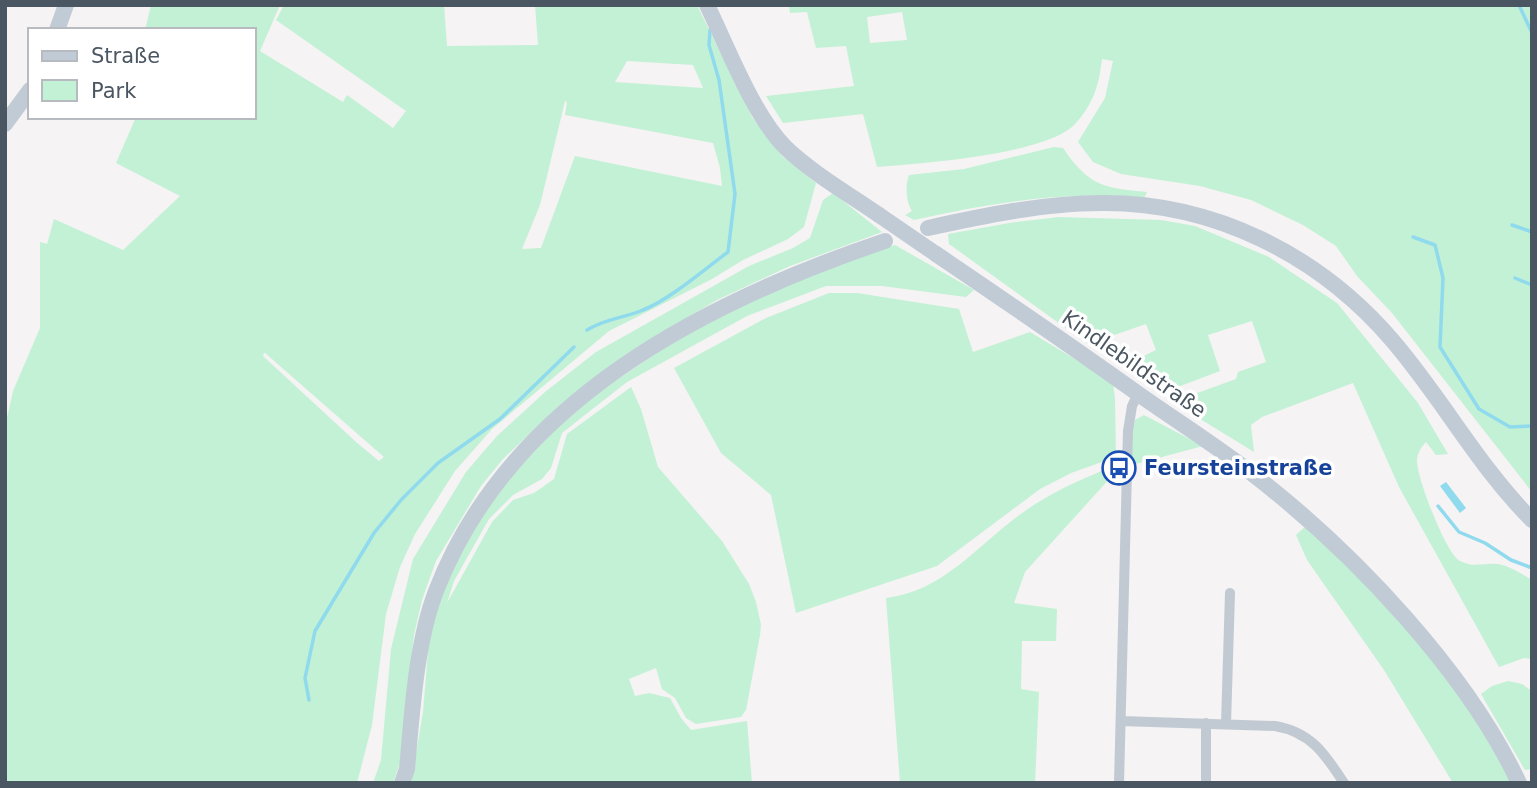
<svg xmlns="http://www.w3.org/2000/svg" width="1537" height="788" viewBox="0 0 1537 788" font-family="'DejaVu Sans',sans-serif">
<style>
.green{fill:#c3f1d5;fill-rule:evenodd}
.water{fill:#90daee}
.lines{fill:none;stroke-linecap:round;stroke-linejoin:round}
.stream{stroke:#90daee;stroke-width:3.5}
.street{stroke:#c1cad2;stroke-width:10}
.secondary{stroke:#c1cbd6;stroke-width:16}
.secondary-bridge{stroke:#c1cbd6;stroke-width:16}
.labels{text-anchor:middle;stroke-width:7;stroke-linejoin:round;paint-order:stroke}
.street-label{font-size:21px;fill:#4a5661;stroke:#fff}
.transit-label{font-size:21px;font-weight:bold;fill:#164399;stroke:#fff;text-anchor:start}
</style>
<rect width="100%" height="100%" fill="#f5f3f3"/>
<path class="green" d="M151 5H280L260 51 343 102 347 95 393 128 406 111 276 20 283 7 282 5H444L447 46 538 45 535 5H697L752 117 782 156 816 183 804 227 788 239 743 260 712 279 609 331 492 429 455 471 415 534 400 567 386 614 372 725 357 783H5V427L13 391 40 328V242L47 244 54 219 123 250 180 196 116 163 136 117H254V30H145ZM627 61 693 65 703 88 615 82ZM565 101 567 102 565 115 713 143 720 168 722 186 575 156 541 248 522 249 540 205ZM264 353H265L384 457 379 461 356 442 263 356Z
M789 5H1532V492L1392 313 1357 276 1336 246 1303 225 1251 200 1200 186 1121 174 1093 162 1078 142 1105 98 1113 61 1102 59C1099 84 1094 103 1076 123 1048 155 921 163 877 167L863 114 783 123 766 96 854 86 846 46 816 48 807 12 790 13ZM902 12 907 40 870 43 867 17Z
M1054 147 1063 148C1089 186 1103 188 1147 192L1144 198C1067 190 990 203 914 220L905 215 912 211C906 202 905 185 909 175L964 169Z
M833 193 882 232 790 266 717 300 680 322 616 363 560 405 503 459 481 486 436 561 422 600 414 635 400 763 393 783H373L381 760 391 649 413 559 466 472 497 436 545 392 596 352 749 266 793 248 810 238 823 200Z
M1059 217 1161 220 1195 226 1269 257 1337 303 1418 403 1448 454 1436 455 1426 442C1421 447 1417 454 1417 461 1417 478 1446 554 1460 561 1473 568 1483 563 1497 564 1508 565 1522 574 1532 580V659L1524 658 1499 667 1399 487 1353 383 1262 417 1251 425 1254 452 1192 414 1189 396 1236 379 1238 372 1266 362 1252 321 1208 335 1220 371 1162 393 1124 369 1129 363 1156 350 1146 324 1088 344 949 244 948 234 1015 222Z
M895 245 974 290 966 297 882 286H826L747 316 627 382 562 433 551 468 542 479 513 495 489 519 454 581 447 603 492 522 513 500 534 493 554 479 567 434 631 387 641 409 658 467 722 541 749 584 756 602 761 625 760 635 746 710 741 717 696 724 686 718 675 698 662 689 656 668 629 679 635 696 649 693 670 698 681 718 691 730 747 721 752 783H411L423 712 429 639 440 592 493 495 577 407 676 340 759 294 866 253Z
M829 293H857L959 309 973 352 1030 332 1113 382 1115 399 1116 457 1071 473 1040 489 937 566 796 613 771 495 721 453 674 368 766 318Z
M1144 415 1203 446 1132 465 1131 437 1135 420Z
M1106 469 1111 477 1025 572 1014 603 1057 609 1056 641H1022L1021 689 1039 692 1035 783H900L886 598C945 591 978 544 1025 511 1050 493 1078 481 1106 469Z
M1306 526 1437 655 1515 783H1453L1384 670 1307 560 1296 535Z
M1508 681 1522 684 1532 691V769L1525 770 1481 694 1492 686Z"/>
<path class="water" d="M1446 482 1466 508 1460 513 1440 486Z"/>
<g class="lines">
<path class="stream" d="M1519 5 1532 33
M1512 225 1532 232
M1413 237 1435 245 1443 278 1440 347 1479 409 1510 427 1532 426
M1515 278 1532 285
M587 330C604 319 624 318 643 310 669 300 705 269 728 252L735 194 719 80 709 45 710 30
M1438 506 1459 532 1485 543 1511 560 1532 568
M309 700 305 678 315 631 374 533 401 500 438 463 500 419 574 347"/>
<path class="street" d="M1121 721 1275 726C1311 732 1325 754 1344 783
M1226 724 1230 593
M1119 783 1128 431 1132 406 1138 394
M1206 783V723"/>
<path class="secondary" d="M707 5C728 48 753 115 786 148 811 172 850 195 879 215
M57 30 66 5
M5 124 30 90
M928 228C982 216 1045 203 1101 203 1214 202 1319 255 1392 340 1442 398 1478 466 1532 520
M936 254C1004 300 1071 346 1137 393 1178 422 1220 448 1259 479 1355 554 1467 672 1519 783
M402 783 407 769C412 713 416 643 436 591 509 402 704 302 885 241"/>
<path class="secondary-bridge" d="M879 215 936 254"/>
</g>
<defs>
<symbol id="bus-ring" viewBox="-11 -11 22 22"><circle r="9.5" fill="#fff" stroke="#1a4fb4" stroke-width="1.5"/><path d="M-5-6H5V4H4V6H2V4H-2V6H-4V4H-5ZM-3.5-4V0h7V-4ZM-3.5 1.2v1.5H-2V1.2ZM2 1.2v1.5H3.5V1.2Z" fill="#1a4fb4"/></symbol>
</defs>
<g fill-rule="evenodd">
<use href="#bus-ring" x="1100" y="449" width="38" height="38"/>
</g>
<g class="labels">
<g class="street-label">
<text transform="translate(1134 364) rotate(35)" y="7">Kindlebildstraße</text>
</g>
<g class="transit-label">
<text x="1144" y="475">Feursteinstraße</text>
</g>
</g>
<rect width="1537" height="788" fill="none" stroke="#4a5661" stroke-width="14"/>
<rect x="28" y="28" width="228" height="91" fill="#ffffff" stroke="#b7bbc0" stroke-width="2"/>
<rect x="42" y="51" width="35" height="10" fill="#c1cbd6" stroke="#b7bbc0" stroke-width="2"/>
<text x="91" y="63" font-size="21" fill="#4a5661">Straße</text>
<rect x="42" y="80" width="35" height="21" fill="#c3f1d5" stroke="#b7bbc0" stroke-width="2"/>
<text x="91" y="98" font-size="21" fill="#4a5661">Park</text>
</svg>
